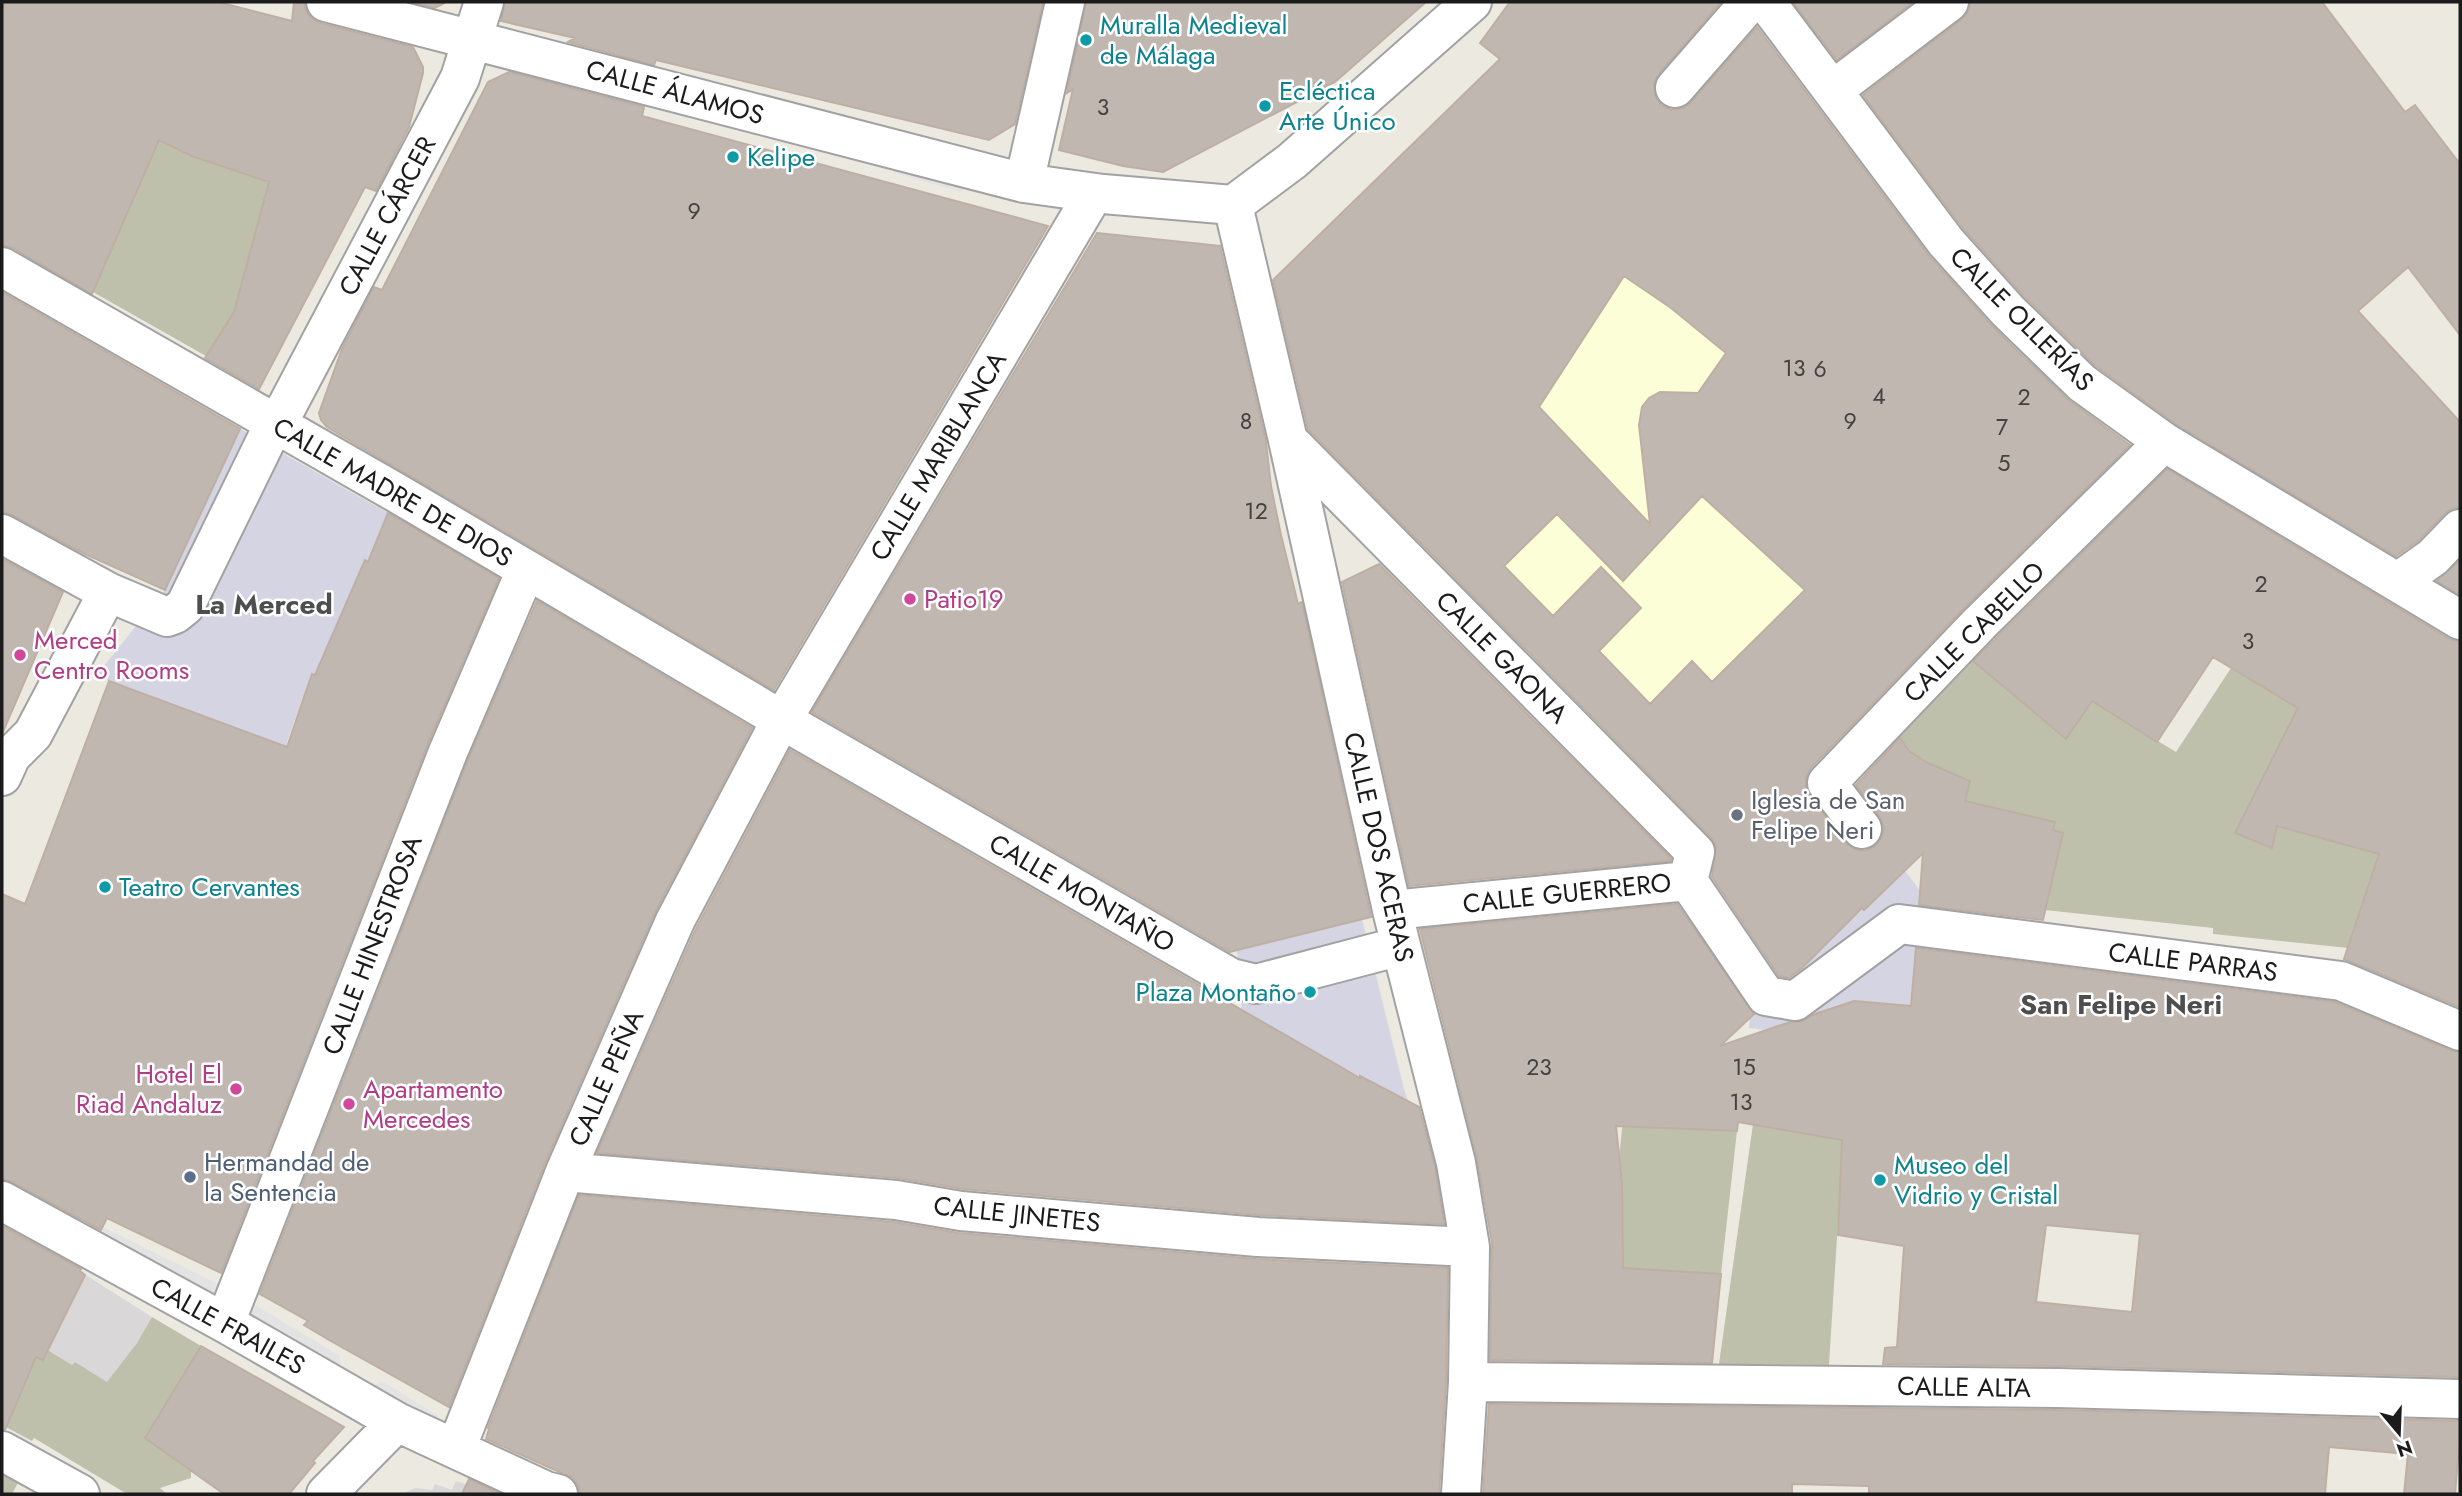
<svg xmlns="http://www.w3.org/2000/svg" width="2462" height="1496" viewBox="0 0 2462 1496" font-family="Jost,sans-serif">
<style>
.residential{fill:#d9d7d7}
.education{fill:#fcfed7}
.construction{fill:#bfc0ac}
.parking{fill:#e3e3e3}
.plaza{fill:#d5d4e2}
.building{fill:#c0b8b0;stroke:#bdafa3;stroke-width:2;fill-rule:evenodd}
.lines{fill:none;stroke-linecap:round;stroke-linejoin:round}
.minor-casing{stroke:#a2a2a2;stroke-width:42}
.minor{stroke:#fff;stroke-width:38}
.culture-dot{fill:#0f9aa8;stroke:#fff;stroke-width:2.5}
.hotel-dot{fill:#d1479c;stroke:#fff;stroke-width:2.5}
.worship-dot{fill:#6b7280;stroke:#fff;stroke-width:2.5}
.service-dot{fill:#5c6f8a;stroke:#fff;stroke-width:2.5}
.labels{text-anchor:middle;stroke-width:5;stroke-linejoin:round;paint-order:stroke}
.number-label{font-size:23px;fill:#444240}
.culture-label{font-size:26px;fill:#0d838f;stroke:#fff;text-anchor:start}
.street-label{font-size:26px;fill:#1b1b1b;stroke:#fff}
.hotel-label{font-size:26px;fill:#b23c85;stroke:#fff;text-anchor:start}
.worship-label{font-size:26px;fill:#5b616d;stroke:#fff;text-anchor:start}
.service-label{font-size:26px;fill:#4e5e75;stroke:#fff;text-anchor:start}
.neighbourhood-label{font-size:28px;font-weight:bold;fill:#4e4e4e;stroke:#fff}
</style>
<rect width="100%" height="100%" fill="#ece9e0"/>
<path class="residential" d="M2 1229 84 1274 152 1317 137 1343 107 1383 76 1363 73 1366 49 1350 43 1360 36 1358 4 1426 2 1425Z
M456 1481 493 1494H402L415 1488 432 1490 435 1484 452 1490Z"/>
<path class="education" d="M1624 276 1671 308 1726 353 1701 389 1780 448 1844 716 1859 730 1822 771 1754 693 1750 696 1725 669 1625 766 1414 546Z"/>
<path class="construction" d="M157 139 269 183 234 312 206 356 93 292Z
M1970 659 2065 739 2092 701 2176 752 2231 668 2299 707 2236 833 2271 848 2277 826 2379 854 2348 948 2213 934V928L2045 910 2063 833 2053 830 2055 822 1951 798 1965 801 1970 781 1949 774 1928 763 1909 751 1898 736Z
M1624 1110 1697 1130 1737 1131 1721 1274 1618 1272 1622 1230 1619 1158Z
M1845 1110 1829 1365 1719 1364 1753 1124 1821 1136Z
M152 1317 201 1346 145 1438 191 1471V1478L160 1488 167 1494H127L34 1438 32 1441 4 1426 36 1357 43 1360 48 1350 72 1365 75 1362 107 1382 137 1343Z
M2 1464 22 1475 12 1494H2Z"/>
<path class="parking" d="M895 164 965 182 962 192 893 173Z
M48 1200 230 1290 340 1356 341 1372 43 1209Z
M382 1381 438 1416 432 1426 370 1388Z"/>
<path class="plaza" d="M240 429 388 513 368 562 365 560 331 637 320 677 312 674 287 741 285 752 244 731 96 676 165 590Z
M1905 871 1919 889 1917 944 1910 1006 1856 1001 1766 1030 1749 1028 1751 1007 1788 982 1839 931Z
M1362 919 1404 1089 1408 1101 1332 1062 1242 1011 1237 951Z"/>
<path class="building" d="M2 2H218L292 21 294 2H305V8L310 17 320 23 413 47 423 67V73L409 127 376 191 365 187 259 389 205 358 234 312 269 182 192 156 159 140 92 294 13 248 2 245Z
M412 2H446L435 8Z
M505 2H1043L1015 124 989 140 656 60 654 65 568 42 575 38 501 21Z
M1086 2H1426L1335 82 1163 172 1123 166 1059 150 1073 89 1067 93Z
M1510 2H1721L1659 74 1654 83 1655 96 1661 105 1671 110 1683 108 1691 102 1757 27 1930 257 1992 326 2067 399 2130 445 1963 609 1811 768 1806 777V788L1810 796 1845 842 1854 849 1865 851 1876 846 1882 837 1884 827 1879 816 1856 785 1900 738 1909 751 1928 763 1970 781 1965 801 2055 822 2053 830 2063 833 2043 920 1919 905 1923 853 1864 910 1862 908 1802 968 1789 978 1779 976 1712 877 1716 847 1711 837 1308 429 1273 280 1500 59 1480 43ZM1624 276 1671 308 1726 353 1698 393 1660 392 1649 398 1642 407 1639 425 1650 524 1539 407ZM1702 496 1805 590 1712 682 1692 661 1650 704 1599 651 1641 608 1601 567 1553 616 1504 566 1557 514 1623 581Z
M1793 2H1913L1837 60Z
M1970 2H2322L2405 112 2415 105 2460 164V335L2408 267 2358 311 2460 422V508H2453L2445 513 2419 540 2396 556 2176 424 2096 366 2024 296 1963 228 1863 95 1962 19 1969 11Z
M509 72 644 107 642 116 1048 226 774 690 327 427 321 420 319 413 342 349 374 287 382 290 488 82Z
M1097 233 1220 246 1266 442 1271 486 1281 535 1298 604 1302 602 1371 917 1230 952 812 712Z
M2 292 240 429 165 590 83 553 12 515 2 512Z
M2167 469 2449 639 2460 642V1007L2344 959 2379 854 2277 826 2272 848 2235 833 2298 708 2213 657 2157 742 2092 701 2066 739 1973 661Z
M388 513 499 578 428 743 221 1273 107 1218 101 1230 12 1182 2 1179V894L25 904 109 681 287 747 312 674 315 675 365 560 368 562Z
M2 559 63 592 2 734Z
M2460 560V595L2437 581Z
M1379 564 1671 859 1670 861 1409 886 1342 582Z
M537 601 752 728 655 912 545 1163 449 1407 329 1340 304 1325 308 1321 260 1294 468 760Z
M790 750 1360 1078V1076L1419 1107 1435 1167 1444 1224 1259 1215 964 1189 898 1178 597 1153 695 931Z
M1677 904 1754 1014 1720 1046 1790 1022H1801L1815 1014 1854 1001 1911 1006 1916 948 2335 1002 2452 1051 2460 1052V1377L2058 1366 1883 1364 1885 1348 1897 1347 1904 1246 1838 1235 1842 1140 1738 1122 1737 1131 1616 1126 1622 1183 1623 1268 1721 1274 1712 1363 1490 1360 1492 1243 1477 1158 1420 929ZM2046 1225 2140 1234 2132 1312 2036 1302Z
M579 1195 893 1222 959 1233 1256 1259 1448 1268 1446 1381 1439 1494H579V1487L573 1478 486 1439 489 1429 488 1428Z
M2 1226 81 1269 80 1271 85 1275 43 1360 36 1357 5 1430 2 1429Z
M201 1346 344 1427 313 1461 315 1463 289 1494H224L145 1438Z
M1489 1404 2058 1410 2460 1421V1436L2455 1494H2404L2408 1454 2329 1447 2325 1494H1869V1486L1792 1484V1494H1483Z
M469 1479 501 1494H462Z"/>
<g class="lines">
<defs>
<path id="minor" d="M326 2 1024 183 1103 194 1233 205 1292 161 1472 2
M1766 2 1946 242 2008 311 2082 383 2164 442 2460 620
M1675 88 1750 2
M1833 90 1949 2
M1024 183 1065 2
M1233 205 1288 440 1392 910 1456 1163 1470 1247 1468 1382 1461 1494
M2 267 395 492 782 720 1231 978 1256 984 1401 946
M1288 440 1695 852 1688 881
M2 534 108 592 167 617 175 614 185 606 274 424 287 406 460 78 484 2
M2398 582 2433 557 2460 529
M2 776 11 756 33 734 108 592
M1862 829 1827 783 1979 624 2164 442
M1392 910 1688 881 1766 996 1795 1001 1899 924 2341 981 2460 1031
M565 1172 896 1200 961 1211 1258 1237 1470 1247
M2 1201 225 1323 397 1422 546 1491 558 1494
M225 1323 448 752 526 570
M1468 1382 2058 1388 2460 1399
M456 1449 565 1172 675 921 772 737 1094 193
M2 1451 80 1494
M326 1494 397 1422"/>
</defs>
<use href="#minor" class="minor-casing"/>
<use href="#minor" class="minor"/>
</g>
<g class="culture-dot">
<circle cx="1086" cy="40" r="7"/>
<circle cx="1265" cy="106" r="7"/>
<circle cx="733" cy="157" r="7"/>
<circle cx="105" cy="887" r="7"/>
<circle cx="1310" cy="992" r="7"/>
<circle cx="1880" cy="1180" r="7"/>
</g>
<g class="hotel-dot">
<circle cx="910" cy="599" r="7"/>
<circle cx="20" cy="655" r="7"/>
<circle cx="236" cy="1089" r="7"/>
<circle cx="349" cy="1104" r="7"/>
</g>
<circle class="worship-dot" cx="1737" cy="815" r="7"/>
<circle class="service-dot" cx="190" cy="1177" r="7"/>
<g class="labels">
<g class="number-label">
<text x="1103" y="115">3</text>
<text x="694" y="219">9</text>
<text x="1794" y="376">13</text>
<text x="1820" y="377">6</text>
<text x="1879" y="404">4</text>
<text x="2024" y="405">2</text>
<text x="1246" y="429">8</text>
<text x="1850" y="429">9</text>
<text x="2002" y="435">7</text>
<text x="2004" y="471">5</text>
<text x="1256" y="519">12</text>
<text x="2261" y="592">2</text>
<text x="2248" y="649">3</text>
<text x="1539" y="1075">23</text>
<text x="1744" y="1075">15</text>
<text x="1741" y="1110">13</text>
</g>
<g class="culture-label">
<text x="1100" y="34">Muralla Medieval<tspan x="1100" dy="30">de Málaga</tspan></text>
<text x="1279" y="100">Ecléctica<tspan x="1279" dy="30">Arte Único</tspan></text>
<text x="747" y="166">Kelipe</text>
<text x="119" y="896">Teatro Cervantes</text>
<text x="1296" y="1001" text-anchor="end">Plaza Montaño</text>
<text x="1894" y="1174">Museo del<tspan x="1894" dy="30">Vidrio y Cristal</tspan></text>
</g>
<g class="street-label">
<text transform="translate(675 92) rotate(15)" y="9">CALLE ÁLAMOS</text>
<text transform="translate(387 216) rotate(-62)" y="9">CALLE CÁRCER</text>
<text transform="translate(2022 319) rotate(45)" y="9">CALLE OLLERÍAS</text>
<text transform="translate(938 456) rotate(-59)" y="9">CALLE MARIBLANCA</text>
<text transform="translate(393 492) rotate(30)" y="9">CALLE MADRE DE DIOS</text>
<text transform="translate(1974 632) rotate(-45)" y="9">CALLE CABELLO</text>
<text transform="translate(1502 657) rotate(45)" y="9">CALLE GAONA</text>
<text transform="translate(1379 847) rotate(77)" y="9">CALLE DOS ACERAS</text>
<text transform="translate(1082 893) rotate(30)" y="9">CALLE MONTAÑO</text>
<text transform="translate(1567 893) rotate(-6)" y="9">CALLE GUERRERO</text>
<text transform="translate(372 945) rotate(-69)" y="9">CALLE HINESTROSA</text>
<text transform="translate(2193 962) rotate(7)" y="9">CALLE PARRAS</text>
<text transform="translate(606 1078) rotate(-66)" y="9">CALLE PEÑA</text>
<text transform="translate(1017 1214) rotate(6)" y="9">CALLE JINETES</text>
<text transform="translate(228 1326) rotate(29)" y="9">CALLE FRAILES</text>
<text transform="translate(1964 1387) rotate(1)" y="9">CALLE ALTA</text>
</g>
<g class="hotel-label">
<text x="924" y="608">Patio19</text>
<text x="34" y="649">Merced<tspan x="34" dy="30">Centro Rooms</tspan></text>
<text x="222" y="1083" text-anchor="end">Hotel El<tspan x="222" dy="30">Riad Andaluz</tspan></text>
<text x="363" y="1098">Apartamento<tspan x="363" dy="30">Mercedes</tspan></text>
</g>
<g class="worship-label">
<text x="1751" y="809">Iglesia de San<tspan x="1751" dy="30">Felipe Neri</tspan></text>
</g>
<g class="service-label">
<text x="204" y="1171">Hermandad de<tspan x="204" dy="30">la Sentencia</tspan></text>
</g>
<g class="neighbourhood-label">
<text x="264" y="614">La Merced</text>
<text x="2121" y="1014">San Felipe Neri</text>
</g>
</g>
<rect width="2462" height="1496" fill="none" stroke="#1b1b1b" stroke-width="7"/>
<g transform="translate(2399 1433) rotate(161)" stroke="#ffffff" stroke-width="5" paint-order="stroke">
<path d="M0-5L12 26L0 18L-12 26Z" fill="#1b1b1b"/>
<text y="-10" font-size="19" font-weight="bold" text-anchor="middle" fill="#1b1b1b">N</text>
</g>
</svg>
